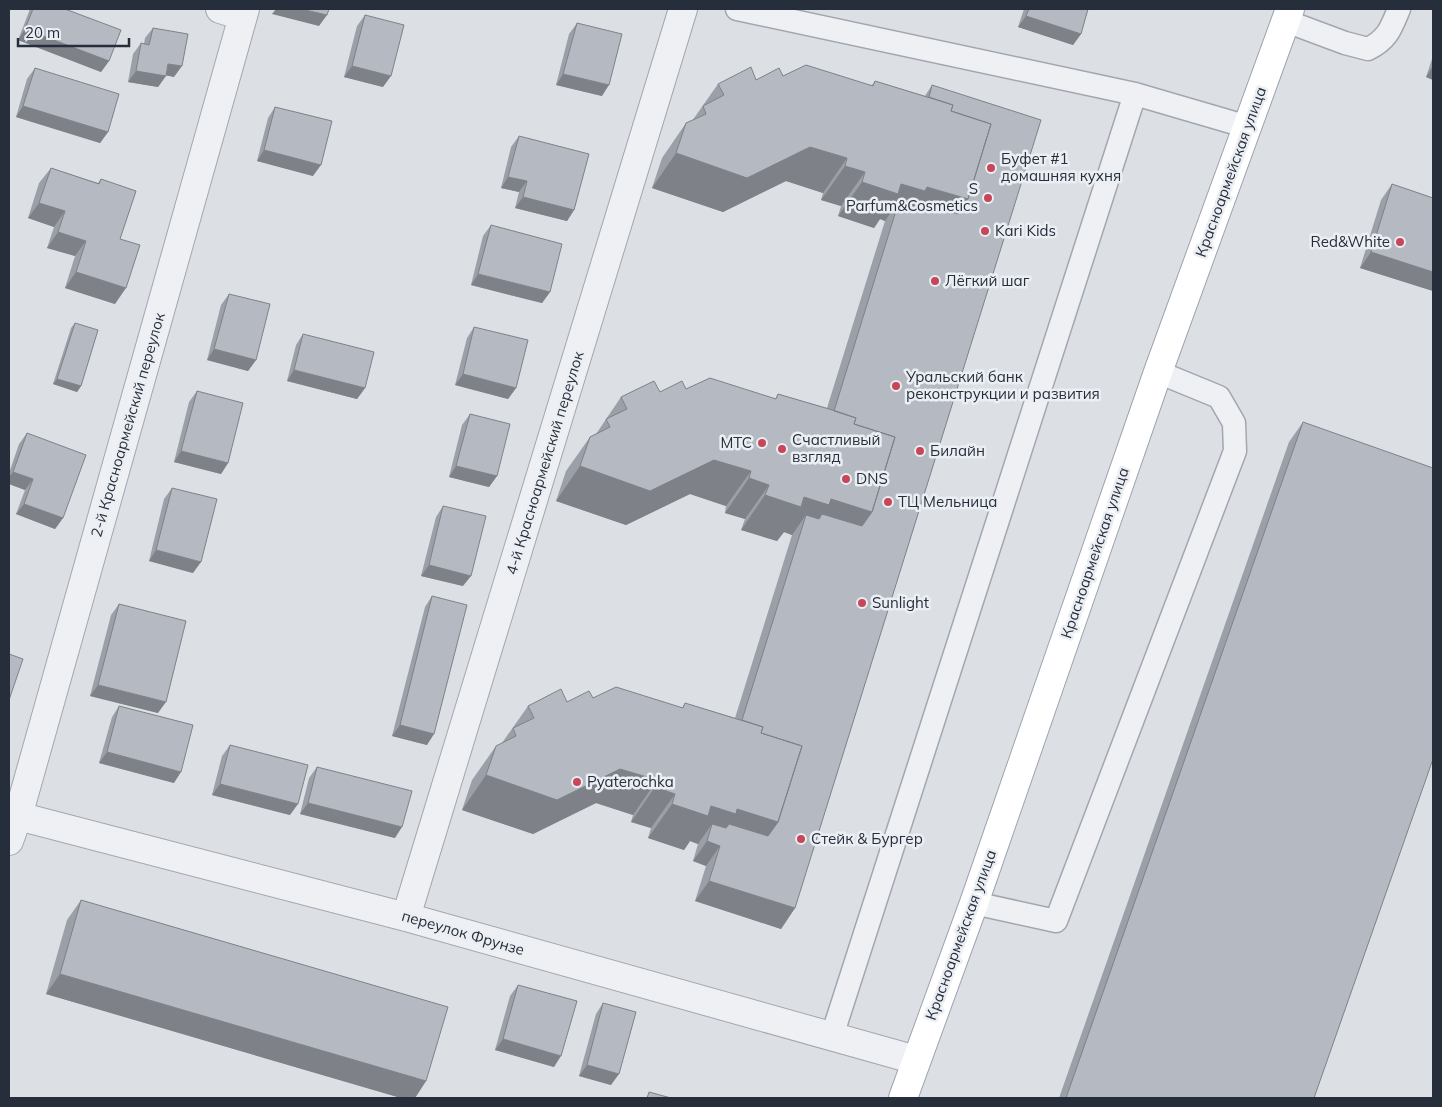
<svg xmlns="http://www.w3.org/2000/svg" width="1442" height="1107" viewBox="0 0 1442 1107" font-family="Mulish,sans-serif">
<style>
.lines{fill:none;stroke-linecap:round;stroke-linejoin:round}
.lane-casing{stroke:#a2a7af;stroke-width:25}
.street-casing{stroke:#a2a7af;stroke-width:30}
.primary-casing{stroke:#9ca4b0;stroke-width:30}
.lane{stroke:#eef0f4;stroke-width:22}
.street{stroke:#eef0f4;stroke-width:28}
.primary{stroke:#fff;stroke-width:28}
.wall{fill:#9b9fa7}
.shaded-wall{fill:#7e8288}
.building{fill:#b4b9c2;stroke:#7e8288}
.poi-dot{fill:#c54759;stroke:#ebeff3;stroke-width:2}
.labels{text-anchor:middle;stroke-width:5;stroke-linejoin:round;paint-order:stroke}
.poi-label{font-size:15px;fill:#272e3b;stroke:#ebeff3;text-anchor:start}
.street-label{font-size:15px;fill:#272e3b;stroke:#ebeff3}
</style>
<rect width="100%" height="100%" fill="#dce0e5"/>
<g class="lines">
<defs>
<path id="lane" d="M737 9 1135 94 1248 127
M1286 21 1345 43 1368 49C1388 39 1391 28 1399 9
M974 903 1056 921 1235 451 1234 423 1219 397 1158 372
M832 1036 1135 94"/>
<path id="street" d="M220 9 243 16
M9 812 18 816 406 917 916 1060
M9 841 18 816 245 9
M406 917 683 9"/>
<path id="primary" d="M903 1098 974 903 1158 372 1290 9"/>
</defs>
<use href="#lane" class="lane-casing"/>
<use href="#street" class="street-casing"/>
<use href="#primary" class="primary-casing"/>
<use href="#lane" class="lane"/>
<use href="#street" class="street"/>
<use href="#primary" class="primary"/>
</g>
<path class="wall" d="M30 9H65L109 61 101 72 18 40Z
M1024 9H1088L1081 34 1073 45 1018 27Z
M365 15 383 87 344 77 357 26Z
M577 23 602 96 556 85 569 34Z
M153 28 174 77 166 75 158 87 128 82 133 54 141 43 144 44 145 38Z
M1433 56V80L1426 77Z
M35 68 108 132 100 143 16 117 27 79Z
M783 76 872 85 875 81 925 96 932 85 795 908 781 929 695 901 706 866 693 861 698 844 690 841 684 850 648 838 651 828 631 822 633 815 596 803 533 834 462 810 472 780 496 746 502 743 528 706 593 698 682 708 685 703 735 718 792 535 784 532 777 541 741 530 745 519 725 513 726 506 690 494 626 525 556 501 566 471 590 437 596 434 621 397 686 389 775 399 778 394 827 408 885 221 880 219 874 228 838 216 841 206 821 200 823 193 786 181 723 212 652 188 662 158 686 123 692 121 718 84Z
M275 107 313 176 257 161 268 118Z
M519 136 574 210 567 221 515 208 519 192 501 188 511 147Z
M51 168 98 183 101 179 120 239 115 304 65 288 75 256 47 248 54 227 28 218 39 183Z
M1392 184 1433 198V291L1360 268 1381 200Z
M491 225 550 292 542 303 471 285 483 236Z
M229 294 256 360 248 371 207 360 221 305Z
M75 323 81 386 77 392 53 384 71 328Z
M474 327 516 388 508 399 455 385 467 338Z
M303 334 365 388 357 399 287 381 296 345Z
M197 391 228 463 221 474 174 462 189 402Z
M470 414 497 476 489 487 449 477 462 425Z
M1303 422 1314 1098H1059L1289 442Z
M27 433 63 518 55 529 16 514 25 490 9 484V473L19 444Z
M172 488 193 573 149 561 164 499Z
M443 506 463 586 421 576 436 517Z
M432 596 427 745 392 736 425 607Z
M119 604 158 713 90 696 111 615Z
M119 706 174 783 99 763 112 717Z
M230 745 290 815 212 795 222 756Z
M317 767 395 838 300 814 309 778Z
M81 900 426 1081 415 1098H401L46 994 67 920Z
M518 985 554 1067 495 1050 510 996Z
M603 1003 611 1085 579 1076 596 1014Z"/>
<path class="shaded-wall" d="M276 9H301L327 15 319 26 272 14Z
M1026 16 1081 34 1073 45 1018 27Z
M25 29 109 61 101 72 18 40Z
M168 64 182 66 174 77 160 74Z
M352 66 391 76 383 87 344 77Z
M1433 66V80L1426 77Z
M136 71 166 76 158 87 128 82Z
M563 74 609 85 602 96 556 85Z
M23 106 108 132 100 143 16 117Z
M810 147 847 158 823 193 786 181 723 212 652 188 676 153Z
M264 150 321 165 313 176 257 161Z
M845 166 865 172 841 206 821 200Z
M508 177 527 181 519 192 501 188Z
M862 182 901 184 927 187 968 199 944 234 899 201 885 221 880 219 874 228 838 216Z
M523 197 574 210 567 221 515 208Z
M39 203 65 211 54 227 28 218Z
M58 232 86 241 75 256 47 248Z
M1371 252 1433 272V291L1360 268Z
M76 272 126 288 115 304 65 288Z
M478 274 550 292 542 303 471 285Z
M214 349 256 360 248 371 207 360Z
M294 370 365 388 357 399 287 381Z
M463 374 516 388 508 399 455 385Z
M57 379 81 386 77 392 53 384Z
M181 451 228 463 221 474 174 462Z
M714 460 751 471 726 506 690 494 626 525 556 501 580 466Z
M456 466 497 476 489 487 449 477Z
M13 472 33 479 25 490 9 484V477Z
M749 478 769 485 745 519 725 513Z
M765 495 804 497 831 499 872 512 848 546 806 515 792 535 784 532 777 541 741 530Z
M24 504 63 518 55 529 16 514Z
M156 550 201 562 193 573 149 561Z
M429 565 471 576 463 586 421 576Z
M98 685 166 702 158 713 90 696Z
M400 725 434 734 427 745 392 736Z
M107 752 181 772 174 783 99 763Z
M620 769 657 780 633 815 596 803 533 834 462 810 486 775Z
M220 784 298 804 290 815 212 795Z
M655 787 675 794 651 828 631 822Z
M308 803 402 827 395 838 300 814Z
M672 804 711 806 737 809 778 822 754 856 720 846 706 866 693 861 707 841 712 824 698 844 690 841 684 850 648 838Z
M709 881 795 908 781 929 695 901Z
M60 974 426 1081 415 1098H401L46 994Z
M503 1039 561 1056 554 1067 495 1050Z
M587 1065 619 1074 611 1085 579 1076Z"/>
<path class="building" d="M33 9H65L121 30 109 61 25 29Z
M301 9H329L327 15Z
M1029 9H1088L1081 34 1026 16Z
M365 15 404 25 391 76 352 66Z
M577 23 622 34 609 85 563 74Z
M153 28 188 34 182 66 168 64 166 76 136 71 141 43 149 45Z
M806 65 873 86 875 81 953 105 951 111 991 124 968 199 927 187 925 191 901 184 898 194 862 182 865 172 845 166 847 158 810 147 747 178 676 153 686 123 706 114 703 106 724 95 718 84 751 67 756 80 779 68 783 76Z
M35 68 119 94 108 132 23 106Z
M932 85 1041 120 795 908 709 881 720 846 707 841 712 824 726 828 729 824 768 836 778 822 802 746 761 733 763 727 742 720 806 515 819 519 822 514 862 526 872 512 895 437 854 424 856 418 834 411 899 201 915 206 918 201 958 214 968 199 991 124 951 111 953 105 929 97Z
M275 107 332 121 321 165 264 150Z
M519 136 589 154 574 210 523 197 527 181 508 177Z
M51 168 99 184 101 179 136 191 120 239 140 245 126 288 76 272 86 241 58 232 65 211 39 203Z
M1392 184 1433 198V272L1371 252Z
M491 225 562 244 550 292 478 274Z
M229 294 270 304 256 360 214 349Z
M75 323 98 330 81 386 57 379Z
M474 327 528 340 516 388 463 374Z
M303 334 374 352 365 388 294 370Z
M710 378 776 399 778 394 839 412 856 418 854 424 895 437 872 512 831 499 829 505 804 497 801 507 765 495 769 485 749 478 751 471 714 460 650 491 580 466 590 437 610 427 606 419 627 409 621 397 654 381 660 392 682 381 686 389Z
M197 391 243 403 228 463 181 451Z
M470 414 510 424 497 476 456 466Z
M1303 422 1433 468V759L1314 1098H1066Z
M27 433 86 455 63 518 24 504 33 479 13 472Z
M172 488 217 499 201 562 156 550Z
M443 506 486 516 471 576 429 565Z
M432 596 467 605 434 734 400 725Z
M119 604 186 621 166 702 98 685Z
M9 654 23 659 9 700Z
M616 687 683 708 685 703 763 727 761 733 802 746 778 822 737 809 736 814 711 806 708 816 672 804 675 794 655 787 657 780 620 769 557 800 486 775 496 746 516 736 513 728 534 718 528 706 561 689 567 702 589 691 593 698Z
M119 706 193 725 181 772 107 752Z
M230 745 308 765 298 804 220 784Z
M317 767 412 791 402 827 308 803Z
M81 900 448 1007 426 1081 60 974Z
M518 985 577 1001 561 1056 503 1039Z
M603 1003 636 1012 619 1074 587 1065Z
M649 1092 671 1098H647Z"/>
<g class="poi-dot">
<circle cx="991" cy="168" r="5"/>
<circle cx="988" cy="198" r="5"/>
<circle cx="985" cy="231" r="5"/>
<circle cx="1400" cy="242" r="5"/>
<circle cx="935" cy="281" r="5"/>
<circle cx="896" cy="386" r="5"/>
<circle cx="762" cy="443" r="5"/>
<circle cx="782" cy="449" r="5"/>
<circle cx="920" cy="451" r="5"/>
<circle cx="846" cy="479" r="5"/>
<circle cx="888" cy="502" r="5"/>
<circle cx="862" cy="603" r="5"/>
<circle cx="577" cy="782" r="5"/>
<circle cx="801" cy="839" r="5"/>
</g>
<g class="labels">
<g class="poi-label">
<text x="1001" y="164">Буфет #1<tspan x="1001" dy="17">домашняя кухня</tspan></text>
<text x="978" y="194" text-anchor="end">S<tspan x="978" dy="17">Parfum&amp;Cosmetics</tspan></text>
<text x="995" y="236">Kari Kids</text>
<text x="1390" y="247" text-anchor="end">Red&amp;White</text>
<text x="945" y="286">Лёгкий шаг</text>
<text x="906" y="382">Уральский банк<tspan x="906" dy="17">реконструкции и развития</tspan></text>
<text x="792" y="445">Счастливый<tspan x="792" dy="17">взгляд</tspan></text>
<text x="752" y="448" text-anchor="end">МТС</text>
<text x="930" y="456">Билайн</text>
<text x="856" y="484">DNS</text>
<text x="898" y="507">ТЦ Мельница</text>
<text x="872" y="608">Sunlight</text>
<text x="587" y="787">Pyaterochka</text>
<text x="811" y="844">Стейк &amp; Бургер</text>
</g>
<g class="street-label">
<text transform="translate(1231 172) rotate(-70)" y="5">Красноармейская улица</text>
<text transform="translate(128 425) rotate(-74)" y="5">2-й Красноармейский переулок</text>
<text transform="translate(545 463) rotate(-73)" y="5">4-й Красноармейский переулок</text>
<text transform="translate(1095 553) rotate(-71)" y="5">Красноармейская улица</text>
<text transform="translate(463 933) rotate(16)" y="5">переулок Фрунзе</text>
<text transform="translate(961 935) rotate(-70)" y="5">Красноармейская улица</text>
</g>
</g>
<rect width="1442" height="1107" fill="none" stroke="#272e3b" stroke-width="20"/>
<path d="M18 38v8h111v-8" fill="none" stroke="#272e3b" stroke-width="2.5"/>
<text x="25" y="38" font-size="15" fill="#272e3b" stroke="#ebeff3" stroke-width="4" paint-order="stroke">20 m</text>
</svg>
